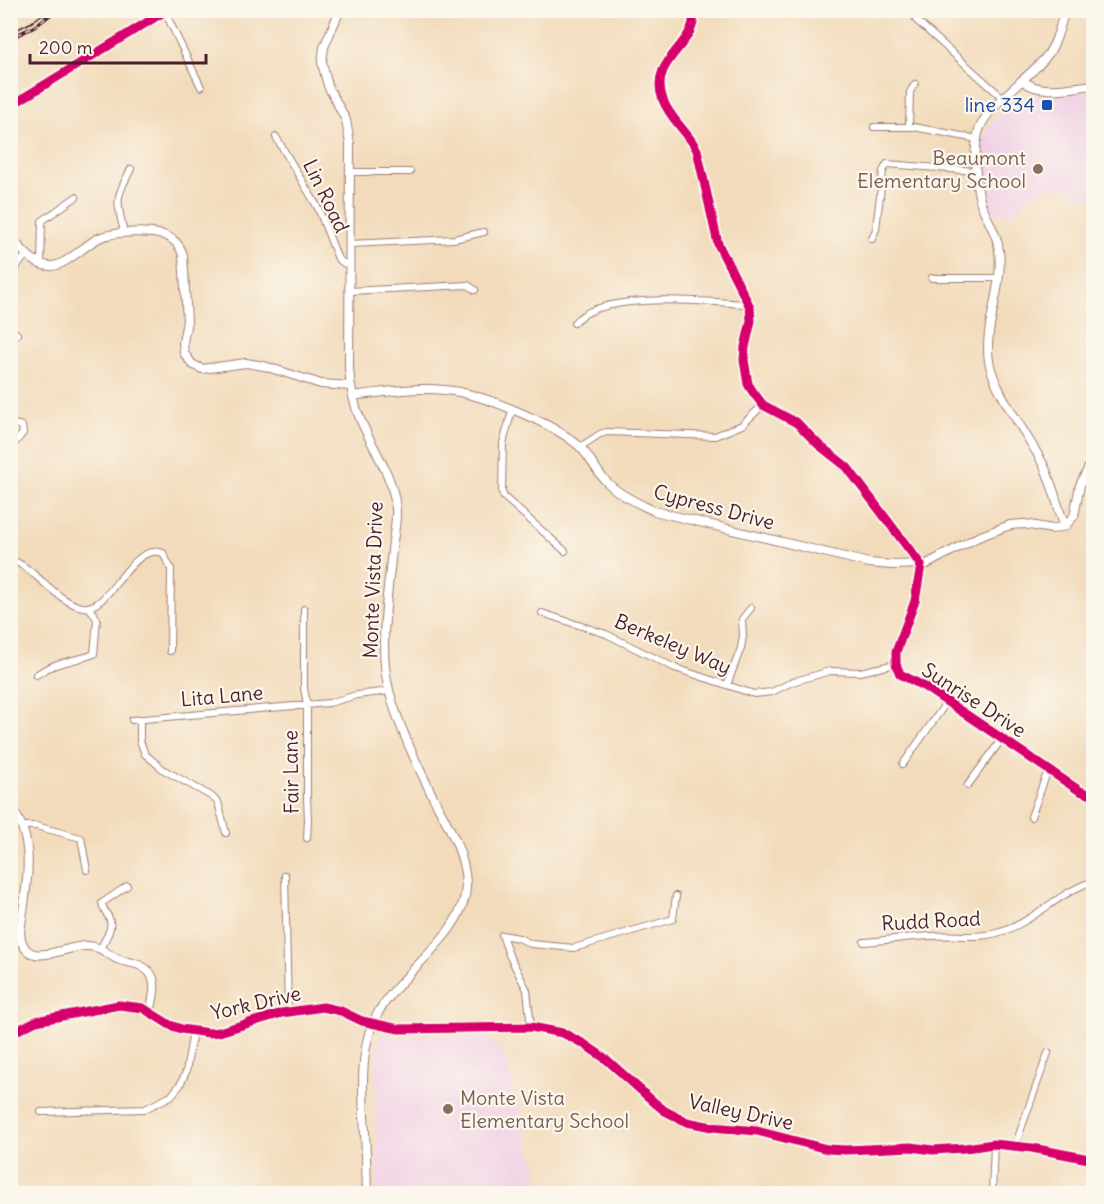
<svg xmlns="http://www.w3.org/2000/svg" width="1104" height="1204" viewBox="0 0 1104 1204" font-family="Delius,sans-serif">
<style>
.built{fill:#f0d0e5}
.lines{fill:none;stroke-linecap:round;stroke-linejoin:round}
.minor-casing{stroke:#9e7d73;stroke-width:8}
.tertiary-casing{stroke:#9e7d73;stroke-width:10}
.secondary-casing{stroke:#9e7d73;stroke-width:10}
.primary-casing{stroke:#9e7d73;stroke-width:11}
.minor{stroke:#fff;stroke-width:6}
.tertiary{stroke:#fff;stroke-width:8}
.secondary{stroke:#fff;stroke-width:8}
.primary{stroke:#fff;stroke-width:9}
.tram{stroke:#4a1f2b;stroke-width:1.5}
.rail-casing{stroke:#4a1f2b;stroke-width:4}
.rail{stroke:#fbf7ec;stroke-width:1.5;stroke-dasharray:4.5;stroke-linecap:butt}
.cycleway-casing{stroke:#fbf7ec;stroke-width:13}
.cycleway{stroke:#d6006c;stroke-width:9}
.transit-dot{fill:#1a4fb4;stroke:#fbf7ec;stroke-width:2}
.education-dot{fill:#8d6e63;stroke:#fbf7ec;stroke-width:2}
.labels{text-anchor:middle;stroke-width:4.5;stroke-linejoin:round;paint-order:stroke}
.transit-label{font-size:20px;fill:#164399;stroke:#fbf7ec;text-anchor:end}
.education-label{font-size:20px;fill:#785e54;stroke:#fbf7ec;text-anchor:end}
.street-label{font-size:20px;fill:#4a1f2b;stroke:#fbf7ec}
</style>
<rect width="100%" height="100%" fill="#fbf7ec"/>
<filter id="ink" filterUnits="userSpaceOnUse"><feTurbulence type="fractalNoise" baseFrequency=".0167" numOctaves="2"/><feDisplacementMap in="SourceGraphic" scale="12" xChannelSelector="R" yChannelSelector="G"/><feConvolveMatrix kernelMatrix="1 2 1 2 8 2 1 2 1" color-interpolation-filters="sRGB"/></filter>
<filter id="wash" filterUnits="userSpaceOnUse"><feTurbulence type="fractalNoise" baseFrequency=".008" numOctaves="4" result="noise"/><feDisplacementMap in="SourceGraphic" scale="24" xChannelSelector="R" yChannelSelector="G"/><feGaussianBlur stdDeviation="1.35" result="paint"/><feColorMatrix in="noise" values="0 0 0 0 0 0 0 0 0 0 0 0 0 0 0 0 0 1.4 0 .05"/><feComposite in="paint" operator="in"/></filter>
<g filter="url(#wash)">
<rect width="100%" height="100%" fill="#f2dbbb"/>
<path class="built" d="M1093 92V201L1075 192 1063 188 1049 187 1036 192 1024 201 1013 214 989 213 982 189 981 151 986 131 1012 98Z
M383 1034 397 1036 484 1035 495 1043 506 1061 543 1193H377L376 1068 378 1039Z"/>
</g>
<g filter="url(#ink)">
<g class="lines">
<defs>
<path id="minor" d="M693 10C700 45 647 58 663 100 670 119 688 132 697 150L718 244 750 307 751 321 745 347 744 360 748 384 753 392 763 405 797 423 819 445 847 467 921 565
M914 10 916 20 1004 99
M165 12 201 87
M909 126 910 92 915 84
M874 127H914L977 139
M276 137 318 208 338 259 345 264H350
M351 172H410
M124 233C117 199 114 201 131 169
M872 239 876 229 883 171 887 164 976 171
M350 244 454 239 484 232
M41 265 42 221 76 197
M932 278H999
M10 287 17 266 27 254
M349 291 468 285 475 290
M574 323C600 290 708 302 748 304
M10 328 17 334
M512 411 503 443 502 492 504 497 565 551
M10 423 22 426 23 433 10 449
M580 447 600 434 607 432 715 436 742 425 763 405
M10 559C36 569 59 604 83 607 111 611 130 542 163 553L171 569 170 651
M304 609V688L307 705V798L308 820 307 838
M542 613 606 634 675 668 754 694 772 692 792 682 830 671 860 672 896 664
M36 675C55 661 73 662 94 654L97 619 89 607
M727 685 741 648 743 636 742 619 751 608
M140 719V741L145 754 164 770 211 796 218 802 226 833
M132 720 329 703 357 695 389 691
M903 764 946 703
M968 785 1002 739
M1031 817 1048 770
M24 826H36L81 838 87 870
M285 875 288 1012
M10 919 17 941 23 943
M864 942C886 940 909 937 932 936 954 934 976 939 997 933 1032 924 1058 892 1094 881
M100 949C105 939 115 927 108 916 105 911 103 909 102 903L127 886
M531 1027 527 990 509 955 502 935 519 938 531 944 574 948 673 919 676 896
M41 1112 145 1109 171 1096 180 1085 186 1072 193 1031
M1015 1146 1048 1053
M992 1194 994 1144"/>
<path id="tertiary" d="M1022 80C1039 96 1072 87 1094 85
M10 237C21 248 34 266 50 266 64 267 84 246 97 239 112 231 160 229 173 240 179 244 181 249 183 255L187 321 183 342 184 353 192 364 202 369 246 363 264 366 321 384 351 386
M1065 526 1074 516 1080 485 1094 457
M921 565 915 601 896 652V664L900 674 925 687 1080 791 1094 796
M10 807C39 840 25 892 20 932 23 974 66 944 88 946 100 946 107 954 117 959 124 962 132 962 139 965 161 974 154 994 150 1013
M10 1034 36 1021 119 1005 143 1008 170 1025 181 1029 209 1033 219 1032 282 1013 323 1007 341 1011 362 1021 399 1029 531 1027 563 1033 584 1044 606 1059 655 1103 665 1111 687 1122 712 1127 757 1131 827 1149 846 1150 911 1147 933 1150 965 1148 994 1144 1032 1148 1094 1160"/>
<path id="secondary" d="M340 10 324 47 322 63 328 86 346 120 350 144 349 368C350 386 354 405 361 421 374 451 393 475 396 509 397 522 393 537 392 550 388 594 378 647 389 690 397 722 419 769 434 799 448 825 465 853 466 884 467 937 392 975 372 1025 357 1062 365 1115 366 1155
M353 396C382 392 415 387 444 390 478 392 553 423 579 446 589 455 595 469 604 479 617 494 636 502 654 511L869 563 892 565 927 564 978 537 1010 525 1024 524 1052 529 1065 526C1057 506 1053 485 1044 466 1029 436 994 392 989 361 983 324 1006 285 998 244 995 231 987 219 982 206 975 188 973 149 979 130 988 104 1028 79 1046 57 1057 43 1060 26 1065 10
M366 1157 367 1194"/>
<path id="primary" d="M10 106 167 10"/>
</defs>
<use href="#minor" class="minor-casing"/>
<use href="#tertiary" class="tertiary-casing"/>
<use href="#secondary" class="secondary-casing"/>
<use href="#primary" class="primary-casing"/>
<use href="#minor" class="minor"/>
<use href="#tertiary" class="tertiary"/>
<use href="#secondary" class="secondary"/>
<use href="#primary" class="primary"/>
<path class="tram" d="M10 33 32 22 48 10"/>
<defs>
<path id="rail" d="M10 38 34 27 56 10"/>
</defs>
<use href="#rail" class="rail-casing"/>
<use href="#rail" class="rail"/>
<defs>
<path id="cycleway" d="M693 10C700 45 647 58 663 100 670 119 688 132 697 150L718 244 750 307 751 321 745 347 744 360 748 384 753 392 763 405 797 423 819 445 847 467 921 565 915 601 896 652V664L900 674 925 687 1080 791 1094 796
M10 106 167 10
M10 1034 36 1021 119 1005 143 1008 170 1025 181 1029 209 1033 219 1032 282 1013 323 1007 341 1011 362 1021 399 1029 531 1027 563 1033 584 1044 606 1059 655 1103 665 1111 687 1122 712 1127 757 1131 827 1149 846 1150 911 1147 933 1150 965 1148 994 1144 1032 1148 1094 1160"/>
</defs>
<use href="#cycleway" class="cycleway-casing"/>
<use href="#cycleway" class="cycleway"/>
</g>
</g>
<rect class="transit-dot" x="1041" y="99" width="12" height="12" rx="3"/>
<g class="education-dot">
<circle cx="1038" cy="169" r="6"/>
<circle cx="448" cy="1109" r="6"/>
</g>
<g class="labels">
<g class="transit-label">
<text x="1035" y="112">line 334</text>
</g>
<g class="education-label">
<text x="1026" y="165">Beaumont<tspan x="1026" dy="23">Elementary School</tspan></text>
<text x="460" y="1105" text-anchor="start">Monte Vista<tspan x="460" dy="23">Elementary School</tspan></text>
</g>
<g class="street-label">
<text transform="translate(326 196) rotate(64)" y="7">Lin Road</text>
<text transform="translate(714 507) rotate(15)" y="7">Cypress Drive</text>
<text transform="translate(373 580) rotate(-88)" y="7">Monte Vista Drive</text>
<text transform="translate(673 644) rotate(23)" y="7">Berkeley Way</text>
<text transform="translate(222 696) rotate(-5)" y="7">Lita Lane</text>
<text transform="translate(974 700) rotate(33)" y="7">Sunrise Drive</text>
<text transform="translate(291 772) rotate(-91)" y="7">Fair Lane</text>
<text transform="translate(931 921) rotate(-3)" y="7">Rudd Road</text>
<text transform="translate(256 1003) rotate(-13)" y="7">York Drive</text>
<text transform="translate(741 1112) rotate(12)" y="7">Valley Drive</text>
</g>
</g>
<rect width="1104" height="1204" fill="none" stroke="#fbf7ec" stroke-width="36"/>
<path d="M30 54v9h176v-9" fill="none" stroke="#4a1f2b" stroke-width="3"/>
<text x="39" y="54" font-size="18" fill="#4a1f2b" stroke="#fbf7ec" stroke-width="4.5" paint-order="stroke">200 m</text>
</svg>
